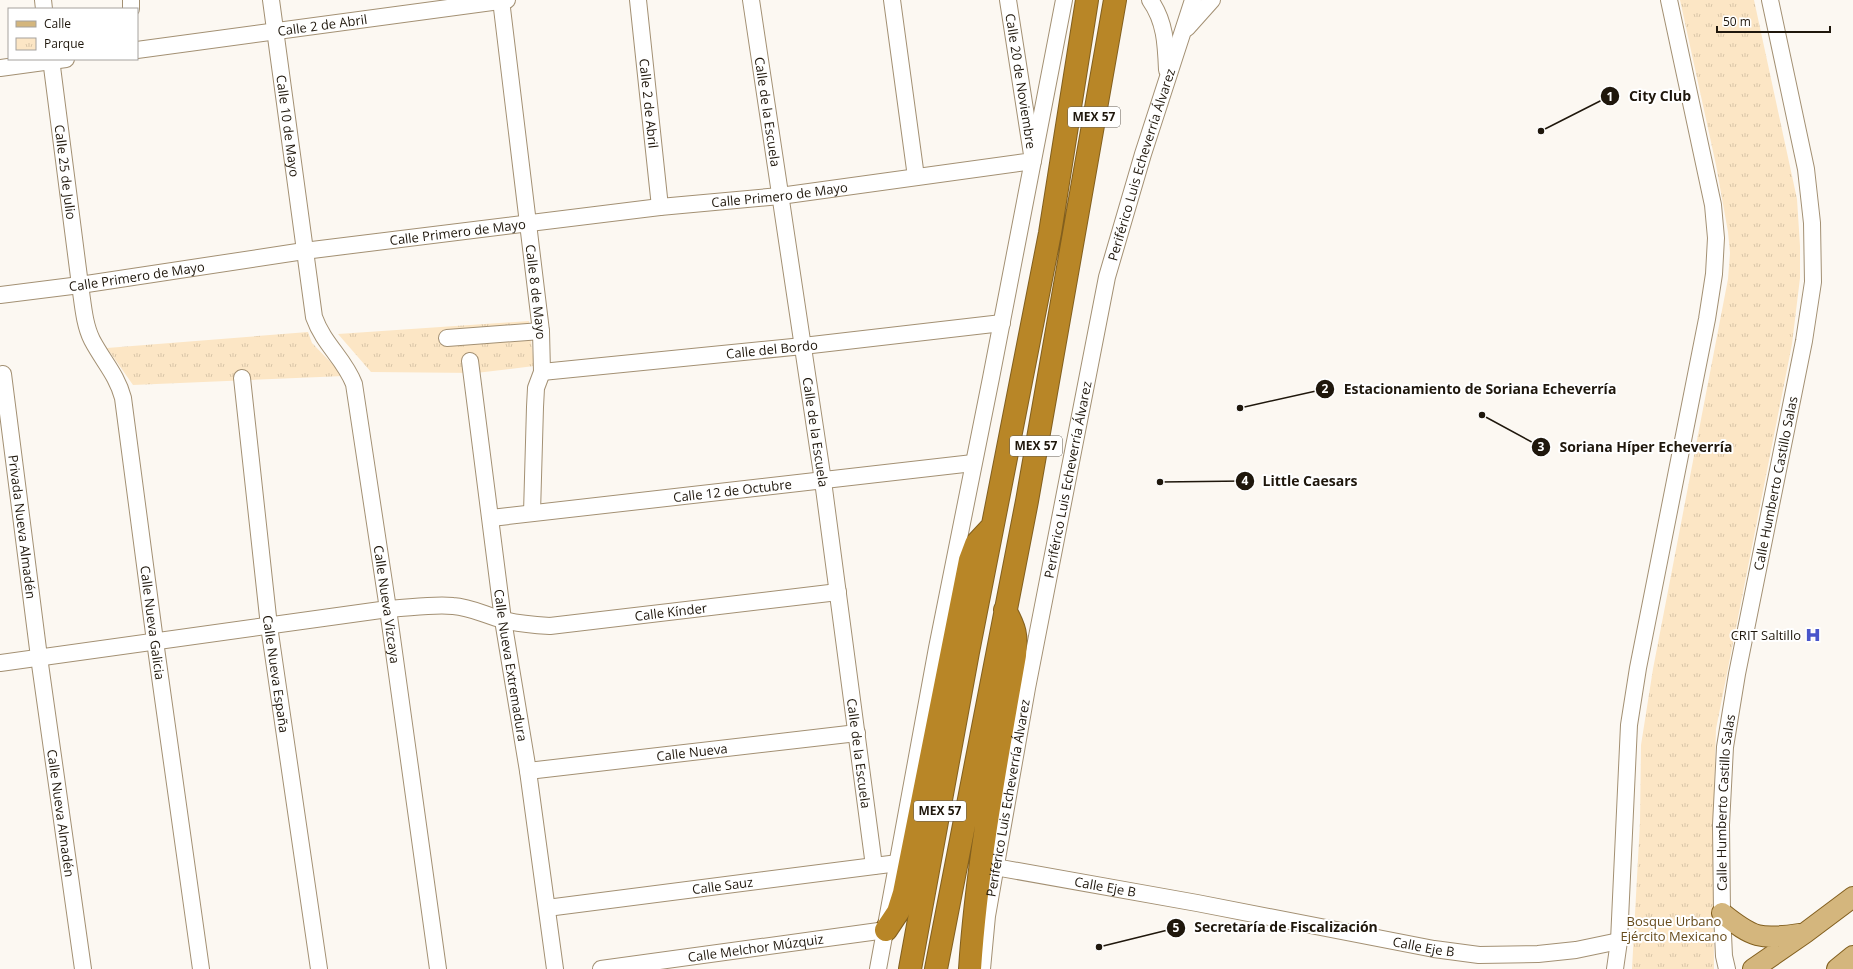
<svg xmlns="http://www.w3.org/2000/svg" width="1853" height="969" viewBox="0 0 1853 969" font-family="'Open Sans',sans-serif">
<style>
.park{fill:url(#park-tufts)}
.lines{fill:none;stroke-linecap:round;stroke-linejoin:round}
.minor-casing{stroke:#a39073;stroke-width:18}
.major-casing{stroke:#825f1e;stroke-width:22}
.highway-casing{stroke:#825f1e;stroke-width:24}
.minor{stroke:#fff;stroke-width:16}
.major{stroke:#d4b67d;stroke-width:20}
.highway{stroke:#b88627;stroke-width:22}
.labels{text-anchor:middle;stroke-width:4;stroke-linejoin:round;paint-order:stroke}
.shield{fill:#fff;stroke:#625d55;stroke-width:1}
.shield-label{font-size:12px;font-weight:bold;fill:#1f170c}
.street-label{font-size:13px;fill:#1f170c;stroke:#fff}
.poi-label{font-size:13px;fill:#1f170c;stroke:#fff;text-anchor:end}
.park-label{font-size:13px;fill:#674c1d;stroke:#fff}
.leader{fill:none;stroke:#1f170c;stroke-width:1.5}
.callout-dot{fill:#1f170c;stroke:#fff;stroke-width:1.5}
.mark-label{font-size:12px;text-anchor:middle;font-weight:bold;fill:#fff}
.callout-label{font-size:14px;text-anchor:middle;font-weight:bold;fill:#1f170c;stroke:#fff;stroke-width:4;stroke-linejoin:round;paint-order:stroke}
</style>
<defs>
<pattern id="park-tufts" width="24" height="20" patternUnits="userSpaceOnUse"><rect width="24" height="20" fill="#fce6c5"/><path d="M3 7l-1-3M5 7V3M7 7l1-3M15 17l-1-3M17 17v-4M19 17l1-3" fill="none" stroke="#d8c5a8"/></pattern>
</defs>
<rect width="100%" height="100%" fill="#fcf8f2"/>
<path class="park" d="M1680 0H1754L1797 199 1800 246V278L1792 344 1716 729 1713 830 1714 969H1632L1640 822 1641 745 1653 669 1728 279 1730 253 1728 232 1716 165Z
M529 321 534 366 476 373 371 372 338 334Z
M308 332 312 343 344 376 133 385 107 348Z"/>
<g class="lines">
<defs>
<g id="minor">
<path d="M43 0 44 9"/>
<path d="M131 0V9"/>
<path id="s1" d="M271 0 314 317C324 345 344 358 354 384L388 609 438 969"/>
<path id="s2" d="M501 0 541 331 542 372 536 388 535 407 532 513"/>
<path id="s3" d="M638 0 660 207"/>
<path id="s4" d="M751 0 823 481 874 866"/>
<path d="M892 0 916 177"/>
<path d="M1150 0C1165 21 1166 44 1167 70"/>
<path d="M1187 28 1212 0"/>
<path id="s5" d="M137 50 507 0"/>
<path id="s6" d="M51 59 80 285C83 304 84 324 92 340 103 361 117 375 123 398L155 641 201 969"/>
<path d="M0 68 66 59"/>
<path id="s7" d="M0 295 80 285 304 251 660 207 780 196 1033 161 1008 0"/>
<path d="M447 338 541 331"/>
<path id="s8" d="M470 361 503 620 528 771 555 969"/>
<path id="s9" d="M542 372 803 346 1002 323"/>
<path id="s10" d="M3 374 39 657 83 969"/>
<path id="s11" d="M242 378 269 626 319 969"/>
<path id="s12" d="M491 518 973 463"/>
<path id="s13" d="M0 663 388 609C410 608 432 604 453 606 471 607 487 616 504 620 519 624 534 625 550 626L838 592"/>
<path id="s14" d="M528 771 857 733"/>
<path id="s15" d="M995 867 1197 903 1434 949 1479 955 1538 954 1576 950 1619 941"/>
<path id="s16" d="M547 908 898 863"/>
<path id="s17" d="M601 969 886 930"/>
<path d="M878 969 937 648 991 378 1064 0"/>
<path id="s18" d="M982 969 987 916 1027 688 1107 277 1143 154 1193 0"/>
<path d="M1615 969 1619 941 1629 725 1638 668 1707 319 1714 274 1716 238 1713 205 1669 0"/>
<path id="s19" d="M1727 969 1724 956 1722 913 1721 825 1725 747 1737 674 1804 341 1813 282 1812 223 1806 169 1770 0"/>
</g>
<path id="major" d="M1722 913C1753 938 1760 940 1799 934
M1753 969 1805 933 1853 897
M1837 969 1853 956"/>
<path id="highway" d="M886 930 898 912 904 893 970 560 976 544 990 529
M910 969 968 652 1050 233 1087 0
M936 969 1027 501 1115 0
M970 969C977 864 997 759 1015 655 1017 635 1015 628 1005 610"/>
</defs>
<use href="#minor" class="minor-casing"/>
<use href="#major" class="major-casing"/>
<use href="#highway" class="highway-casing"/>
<use href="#minor" class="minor"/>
<use href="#major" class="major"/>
<use href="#highway" class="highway"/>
</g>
<defs>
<symbol id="hospital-bare" viewBox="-9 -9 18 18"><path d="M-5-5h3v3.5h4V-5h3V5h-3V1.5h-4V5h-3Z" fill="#4955ca" stroke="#fff" stroke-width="2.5" paint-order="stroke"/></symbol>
</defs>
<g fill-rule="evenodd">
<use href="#hospital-bare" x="1802" y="624" width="22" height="22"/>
</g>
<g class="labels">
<g class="shield">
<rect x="1068" y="107" width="52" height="20" rx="3"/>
<rect x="1010" y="436" width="52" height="20" rx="3"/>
<rect x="914" y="801" width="52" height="20" rx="3"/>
</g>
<g class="shield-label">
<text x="1094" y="121">MEX 57</text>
<text x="1036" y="450">MEX 57</text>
<text x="940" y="815">MEX 57</text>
</g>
<g class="street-label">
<text dy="5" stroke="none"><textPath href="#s5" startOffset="187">Calle 2 de Abril</textPath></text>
<text transform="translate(1021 81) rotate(81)" y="5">Calle 20 de Noviembre</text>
<text dy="5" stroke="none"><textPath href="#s3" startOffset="104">Calle 2 de Abril</textPath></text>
<text dy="5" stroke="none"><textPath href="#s4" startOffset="113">Calle de la Escuela</textPath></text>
<text dy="5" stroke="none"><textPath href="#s1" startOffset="127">Calle 10 de Mayo</textPath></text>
<text dy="5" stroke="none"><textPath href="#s18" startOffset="821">Periférico Luis Echeverría Álvarez</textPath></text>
<text dy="5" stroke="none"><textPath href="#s6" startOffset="114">Calle 25 de Julio</textPath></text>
<text dy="5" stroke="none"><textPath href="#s7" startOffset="786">Calle Primero de Mayo</textPath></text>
<text dy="5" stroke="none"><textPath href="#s7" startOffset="462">Calle Primero de Mayo</textPath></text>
<text dy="5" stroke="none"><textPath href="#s7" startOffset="138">Calle Primero de Mayo</textPath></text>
<text dy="5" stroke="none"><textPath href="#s2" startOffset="294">Calle 8 de Mayo</textPath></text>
<text dy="5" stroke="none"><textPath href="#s9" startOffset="231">Calle del Bordo</textPath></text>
<text dy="5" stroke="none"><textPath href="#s4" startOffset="437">Calle de la Escuela</textPath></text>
<text dy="5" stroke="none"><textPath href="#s18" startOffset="497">Periférico Luis Echeverría Álvarez</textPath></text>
<text dy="5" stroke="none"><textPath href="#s19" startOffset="491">Calle Humberto Castillo Salas</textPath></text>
<text dy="5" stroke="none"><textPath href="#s12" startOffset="243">Calle 12 de Octubre</textPath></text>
<text dy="5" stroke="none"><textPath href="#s10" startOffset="154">Privada Nueva Almadén</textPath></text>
<text dy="5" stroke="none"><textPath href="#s1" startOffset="621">Calle Nueva Vizcaya</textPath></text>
<text dy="5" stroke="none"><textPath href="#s13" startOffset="678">Calle Kínder</textPath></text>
<text dy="5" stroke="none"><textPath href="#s6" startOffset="577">Calle Nueva Galicia</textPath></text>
<text dy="5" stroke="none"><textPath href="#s8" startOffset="307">Calle Nueva Extremadura</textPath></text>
<text dy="5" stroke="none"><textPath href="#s11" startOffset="298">Calle Nueva España</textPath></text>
<text dy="5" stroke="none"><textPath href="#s14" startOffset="165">Calle Nueva</textPath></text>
<text dy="5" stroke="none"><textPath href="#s4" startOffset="761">Calle de la Escuela</textPath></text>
<text dy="5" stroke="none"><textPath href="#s18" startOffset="173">Periférico Luis Echeverría Álvarez</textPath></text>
<text dy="5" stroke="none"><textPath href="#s19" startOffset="167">Calle Humberto Castillo Salas</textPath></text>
<text dy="5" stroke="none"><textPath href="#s10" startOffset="443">Calle Nueva Almadén</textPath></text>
<text dy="5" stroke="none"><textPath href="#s16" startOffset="177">Calle Sauz</textPath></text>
<text dy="5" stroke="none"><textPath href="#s15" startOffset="112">Calle Eje B</textPath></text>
<text dy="5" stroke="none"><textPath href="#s15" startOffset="436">Calle Eje B</textPath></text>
<text dy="5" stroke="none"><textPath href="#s17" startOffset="156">Calle Melchor Múzquiz</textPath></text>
</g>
<g class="poi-label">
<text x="1801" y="640">CRIT Saltillo</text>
</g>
<g class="park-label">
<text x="1674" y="926">Bosque Urbano<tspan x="1674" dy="15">Ejército Mexicano</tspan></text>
</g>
</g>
<path class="leader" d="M1541 131L1610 96M1240 408L1325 389M1482 415L1541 447M1160 482L1245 481M1099 947L1176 928"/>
<g class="callout-dot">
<circle cx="1541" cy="131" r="4"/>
<circle cx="1240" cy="408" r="4"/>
<circle cx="1482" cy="415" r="4"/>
<circle cx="1160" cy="482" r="4"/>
<circle cx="1099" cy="947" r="4"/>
<circle cx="1610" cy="96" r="10"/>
<circle cx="1325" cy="389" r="10"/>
<circle cx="1541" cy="447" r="10"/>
<circle cx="1245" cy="481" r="10"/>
<circle cx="1176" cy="928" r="10"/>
</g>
<g class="mark-label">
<text x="1610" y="101">1</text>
<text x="1325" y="393">2</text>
<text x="1541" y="451">3</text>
<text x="1245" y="485">4</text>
<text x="1176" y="932">5</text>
</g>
<g class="callout-label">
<text x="1660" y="101">City Club</text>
<text x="1480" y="394">Estacionamiento de Soriana Echeverría</text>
<text x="1646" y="452">Soriana Híper Echeverría</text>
<text x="1310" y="486">Little Caesars</text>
<text x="1286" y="932">Secretaría de Fiscalización</text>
</g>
<rect x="8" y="8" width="130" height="52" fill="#ffffff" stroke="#a5a29e"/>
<rect x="16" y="21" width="20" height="6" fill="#d4b67d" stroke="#a5a29e"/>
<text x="44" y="28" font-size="12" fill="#1f170c">Calle</text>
<rect x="16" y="38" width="20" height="12" fill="url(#park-tufts)" stroke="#a5a29e"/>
<text x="44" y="48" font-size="12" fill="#1f170c">Parque</text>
<path d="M1717 26v6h113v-6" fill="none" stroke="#1f170c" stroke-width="2"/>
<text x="1723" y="26" font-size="12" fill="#1f170c" stroke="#ffffff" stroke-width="3" paint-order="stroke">50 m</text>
</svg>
